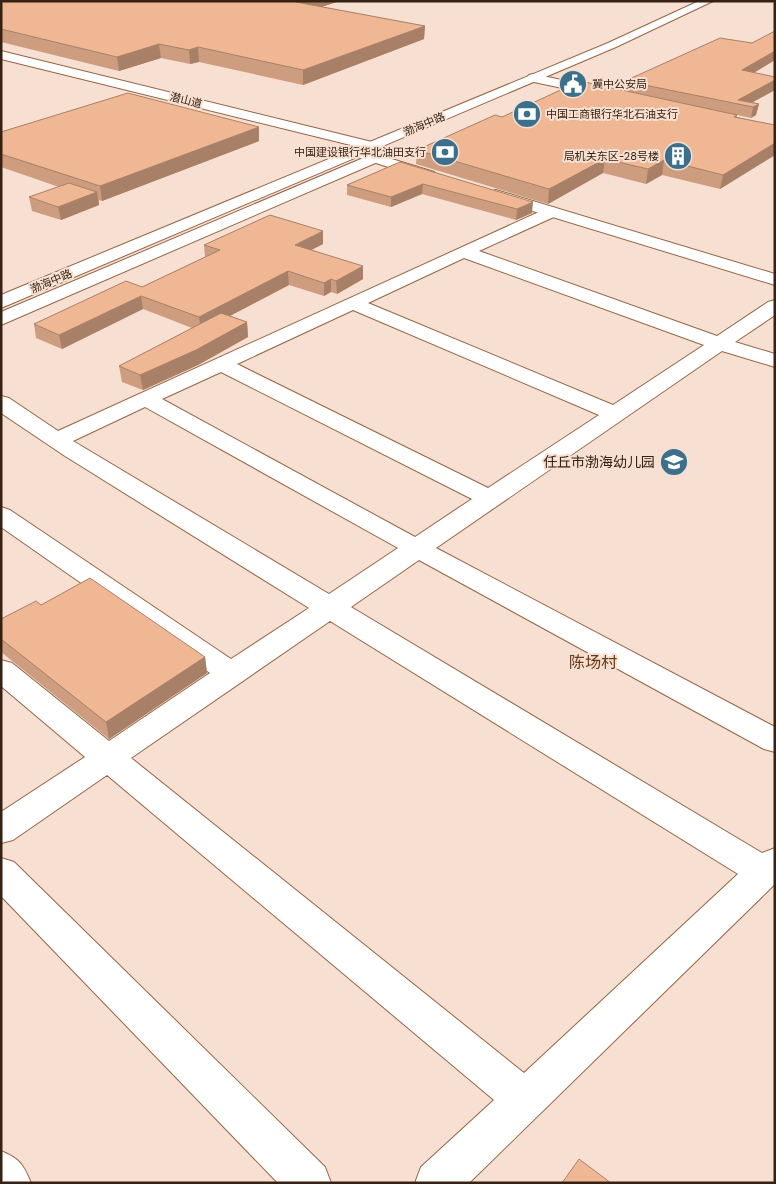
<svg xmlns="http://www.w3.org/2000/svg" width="776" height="1184" viewBox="0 0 776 1184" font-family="'Work Sans','Noto Sans SC',sans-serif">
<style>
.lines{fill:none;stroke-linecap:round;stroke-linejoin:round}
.street-casing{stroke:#976444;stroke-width:2}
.secondary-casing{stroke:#976444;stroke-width:2}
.primary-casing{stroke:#976444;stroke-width:2}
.street{fill:#fff;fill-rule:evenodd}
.secondary{fill:#fff;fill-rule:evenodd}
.primary{fill:#fff;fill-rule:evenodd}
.wall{fill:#ce9d7f}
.shaded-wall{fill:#a88068}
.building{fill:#f0b794;stroke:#a88068}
.labels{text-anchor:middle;stroke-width:4;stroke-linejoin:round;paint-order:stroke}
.far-poi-label{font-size:11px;fill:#362113;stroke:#f7e0d1;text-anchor:start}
.far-street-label{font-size:11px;fill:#362113;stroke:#f7e0d1}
.poi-label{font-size:14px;fill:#362113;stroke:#f7e0d1;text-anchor:end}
.quarter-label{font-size:16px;fill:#693a19;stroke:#f7e0d1}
</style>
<rect width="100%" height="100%" fill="#f7e0d1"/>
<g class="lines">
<defs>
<path id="street" d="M533 74 610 90 617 94 610 98 529 81 527 78 529 75Z
M375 153 380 155 383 158 380 161 1 325V312Z
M550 207 556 208 558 212 556 216 479 251 717 336 768 302 775 300V315L735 342 775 354V367L722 351 436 548 775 727V752L764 749 419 560 351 607 762 853 775 848V884L469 1183H415L421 1167 494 1100 107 775 13 840 1 843V812L85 757 1 686V660L12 663 109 741 210 673 1 527V507L10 510 231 659 309 608 65 456 1 413V396L9 398 58 431ZM464 258 704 345 613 405 368 303ZM353 310 599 415 488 488 237 364ZM221 372 472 499 415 537 162 399ZM145 407 398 548 329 594 73 441ZM330 621 738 874 524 1073 131 758Z
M1 858 14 862 325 1167 331 1183H278L1 896Z
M1 1151C20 1159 23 1164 31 1183H1Z"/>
<path id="secondary" d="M1 51 376 143 378 146 371 150 1 59Z
M356 148 434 172 437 175 429 180 351 155 349 152Z
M496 190 775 274V285L490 198 488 195 490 192Z"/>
<path id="primary" d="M699 1H713L616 47 1 308V295L608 43Z"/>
</defs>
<use href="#street" class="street-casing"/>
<use href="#secondary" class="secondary-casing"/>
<use href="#primary" class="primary-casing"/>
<use href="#street" class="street"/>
<use href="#secondary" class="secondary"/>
<use href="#primary" class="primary"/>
</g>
<path class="wall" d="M1 1H340L321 7 425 26 424 39 303 85 199 62 190 64 161 58 119 71 1 42Z
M775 31V60L754 73 775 77V90L752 102 759 104 756 115 751 118 737 115V117L775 125V155L720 189 662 175 646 184 603 173 548 204 416 164 417 150 502 117 571 88 624 90 625 81 752 43Z
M1 132 259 141 102 201 99 200V205L61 220 32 211 29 197 59 187 1 167Z
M400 162 532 213 516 220 422 194 391 207 347 195V185Z
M323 244 311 250 363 279 337 294 331 292 324 296 289 285 230 316 247 322 248 337 198 365 143 390 122 382 119 366 192 328 143 309 62 349 36 338 34 324 142 287 205 257 204 245Z
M41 605 205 657 207 673 109 739 1 652V619Z"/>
<path class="shaded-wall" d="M299 1H340L296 15V2Z
M425 26 424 39 303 85V70Z
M159 44 161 58 119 71 117 57Z
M198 47 199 62 190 64 189 50Z
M775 51V60L740 81 742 70Z
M775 80V90L746 106 738 100Z
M759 104 756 115 751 118 753 107Z
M259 127V141L102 201 100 186Z
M775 143V155L720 189 723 175Z
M605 159 603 173 548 204 549 189Z
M664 160 662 175 646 184 648 169Z
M423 184 422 194 391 207V197Z
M97 192 99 205 61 220 58 207Z
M533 202 532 213 516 220 517 209Z
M323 231V244L296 258 295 245Z
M363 266V279L337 294 336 281Z
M288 271 289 285 201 331 199 317Z
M331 279V292L324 296V283Z
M141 296 143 309 62 349 59 335Z
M247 322 248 337 198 365 143 390 140 375Z
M205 657 207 673 109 739 106 722Z"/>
<path class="building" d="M1 1H299L296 2 425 26 303 70 198 47 189 50 159 44 117 57 1 29Z
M775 31V51L742 70 775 77V80L738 100 759 104 753 107 625 81 720 38 752 43Z
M585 82 737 115 734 117 775 125V143L723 175 664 160 648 169 605 159 549 189 417 150 495 115 502 117 567 87 571 88Z
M128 93 259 127 100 186 1 154V132Z
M400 162 533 202 517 209 423 184 391 197 347 185Z
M69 183 97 192 58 207 29 197Z
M270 215 323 231 295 245 363 266 336 281 331 279 324 283 288 271 199 317 141 296 59 335 34 324 126 281 142 287 220 250 204 245Z
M221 313 247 322 196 350 140 375 119 366Z
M90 578 205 657 106 722 1 639V619L36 601 41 605Z
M579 1159 611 1183H562Z"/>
<defs>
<symbol id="civic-disc" viewBox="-11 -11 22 22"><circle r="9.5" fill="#3a708b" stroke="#f7e0d1"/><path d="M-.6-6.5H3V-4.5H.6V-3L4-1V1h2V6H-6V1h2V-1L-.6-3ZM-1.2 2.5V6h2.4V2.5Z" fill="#fff"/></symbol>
<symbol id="bank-disc" viewBox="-11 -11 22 22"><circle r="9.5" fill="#3a708b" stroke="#f7e0d1"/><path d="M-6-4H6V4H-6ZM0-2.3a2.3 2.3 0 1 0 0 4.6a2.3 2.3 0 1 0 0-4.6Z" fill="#fff"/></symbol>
<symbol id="building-disc" viewBox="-11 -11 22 22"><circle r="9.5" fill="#3a708b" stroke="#f7e0d1"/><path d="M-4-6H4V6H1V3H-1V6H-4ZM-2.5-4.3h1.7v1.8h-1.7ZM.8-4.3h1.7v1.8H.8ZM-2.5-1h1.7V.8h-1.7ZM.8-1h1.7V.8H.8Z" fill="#fff"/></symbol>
<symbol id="school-disc" viewBox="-11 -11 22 22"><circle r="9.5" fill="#3a708b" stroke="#f7e0d1"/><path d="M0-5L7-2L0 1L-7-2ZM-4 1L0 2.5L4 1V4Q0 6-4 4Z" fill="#fff"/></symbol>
</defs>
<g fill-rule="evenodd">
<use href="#civic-disc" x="557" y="68" width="32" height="32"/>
<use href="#bank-disc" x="511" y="98" width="32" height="32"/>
<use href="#bank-disc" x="429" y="136" width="32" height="32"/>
<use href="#building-disc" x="662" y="140" width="32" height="32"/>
<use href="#school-disc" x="658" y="446" width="32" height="32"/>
</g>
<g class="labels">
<g class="far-poi-label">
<text x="592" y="88">冀中公安局</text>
<text x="546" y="118">中国工商银行华北石油支行</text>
<text x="426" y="156" text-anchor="end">中国建设银行华北油田支行</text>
<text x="659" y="160" text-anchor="end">局机关东区-28号楼</text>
</g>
<g class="far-street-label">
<text transform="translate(186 100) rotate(14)" y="4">潜山道</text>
<text transform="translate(424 124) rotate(-23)" y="4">渤海中路</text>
<text transform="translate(51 281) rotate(-23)" y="4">渤海中路</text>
</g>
<g class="poi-label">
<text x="655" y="467">任丘市渤海幼儿园</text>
</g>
<g class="quarter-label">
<text x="593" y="668">陈场村</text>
</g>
</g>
<rect width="776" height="1184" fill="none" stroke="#362113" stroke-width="5"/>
</svg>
